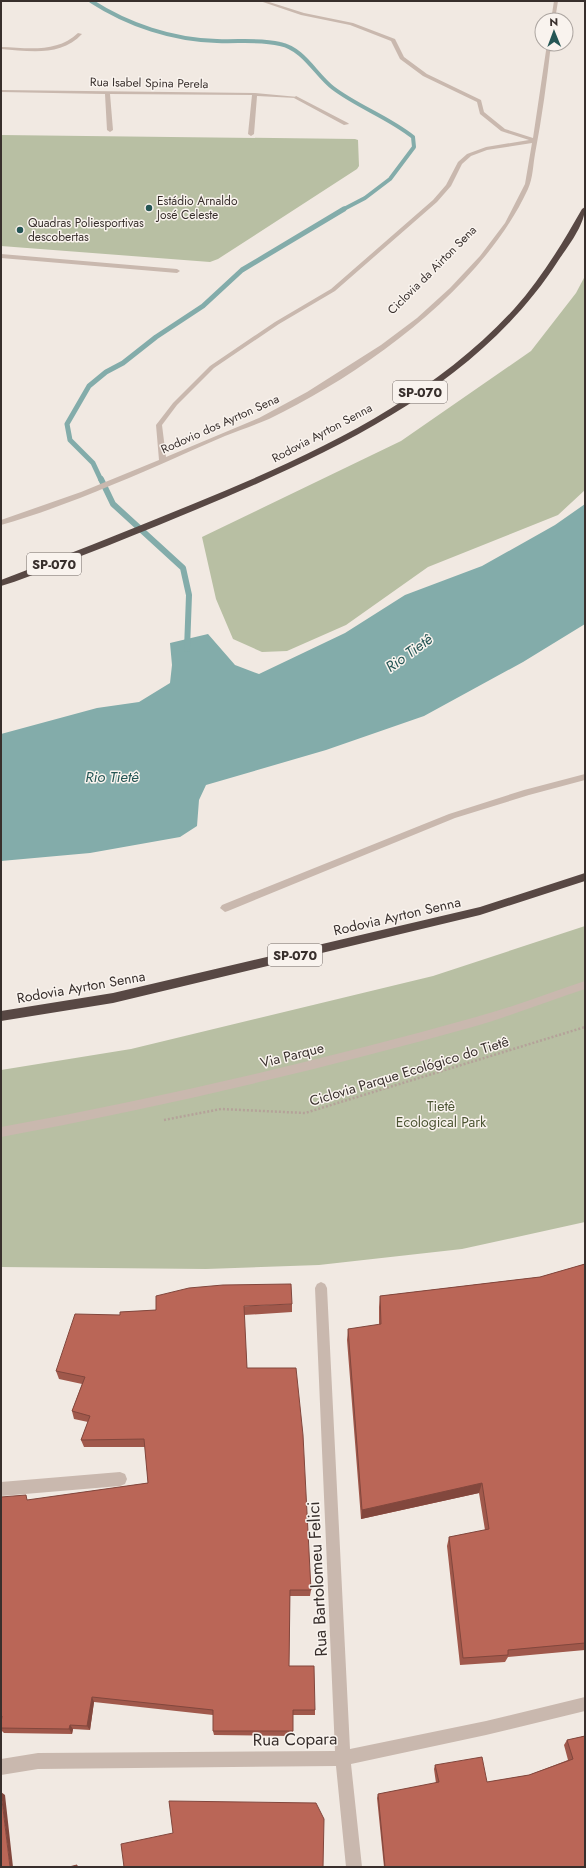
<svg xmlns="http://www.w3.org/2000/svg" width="586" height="1868" viewBox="0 0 586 1868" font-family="Jost,sans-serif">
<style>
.green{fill:#b8bfa3}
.water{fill:#83acaa}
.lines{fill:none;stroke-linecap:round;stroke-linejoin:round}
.stream-far2{stroke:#83acaa;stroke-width:4}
.stream-far1{stroke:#83acaa;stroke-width:5}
.stream{stroke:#83acaa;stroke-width:6}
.path-far1{stroke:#b4a299;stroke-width:1;stroke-dasharray:1 1;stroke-linecap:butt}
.path{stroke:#b4a299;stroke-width:2.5;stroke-dasharray:2 2;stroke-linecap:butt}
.service{fill:#c9b8ae;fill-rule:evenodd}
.minor{fill:#c9b8ae;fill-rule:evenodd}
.motorway{fill:#584844;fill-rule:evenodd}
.wall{fill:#a0584b}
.shaded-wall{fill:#82473d}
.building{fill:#ba6657;stroke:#82473d}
.poi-dot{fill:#255655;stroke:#f9f3ee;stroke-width:1.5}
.labels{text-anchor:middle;stroke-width:3;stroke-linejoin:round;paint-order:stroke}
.far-street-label{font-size:12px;fill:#382f2c;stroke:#f9f3ee}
.far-poi-label{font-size:12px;fill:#382f2c;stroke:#f9f3ee;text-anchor:start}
.shield{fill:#f9f3ee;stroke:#726a66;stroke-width:1}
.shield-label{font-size:13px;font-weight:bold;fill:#382f2c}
.street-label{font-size:14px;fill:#382f2c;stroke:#f9f3ee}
.park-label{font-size:14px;fill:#4b5432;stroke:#f9f3ee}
.water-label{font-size:15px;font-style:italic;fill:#255655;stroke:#f9f3ee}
.near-street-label{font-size:17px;fill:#382f2c;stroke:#f9f3ee}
</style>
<rect width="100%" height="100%" fill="#f1e9e2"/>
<path class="green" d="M1 135 355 139 358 140 359 166 357 169 218 259 210 262 1 246Z
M585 276V490L558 515 428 567 346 625 287 651 262 652 233 639 216 599 202 537 401 441 531 351 576 293Z
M585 926V1222L462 1249 319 1265 206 1269 1 1267V1070L131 1049 433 976Z"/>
<path class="water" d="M585 504V624L523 662 424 716 326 750 206 785 199 800 197 826 180 837 90 853 1 861V734L97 708 139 702 170 683 172 665 170 643 208 634 235 665 259 674 345 633 405 595 482 566 555 525Z"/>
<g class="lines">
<path class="stream-far2" d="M91 1C128 25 173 40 217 41 238 42 260 39 280 44 304 49 315 74 333 88 358 107 388 117 413 137L414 147 390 179 365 198 342 210"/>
<path class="stream-far1" d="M101 480 93 463 70 440 67 424 89 386 106 372 123 363 156 337 203 306 242 270 344 209"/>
<path class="stream" d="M101 479 113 504 183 568 189 595 187 649"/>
<path class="path-far1" d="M537 34 538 23"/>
<path class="path" d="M164 1120 221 1109 305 1113 585 1027"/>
<path class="service" d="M78 33 82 34C61 57 29 51 1 49V47C29 48 57 53 78 33Z
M296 96 348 123 349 124 344 125 294 98Z"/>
<path class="minor" d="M260 1H266L304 13 353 23 395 39 404 57 427 74 481 100 484 112 505 129 533 138 547 44H551C547 81 542 117 535 154 533 165 533 178 528 189 483 287 365 373 269 419 255 425 240 430 225 436 208 443 191 451 175 458 120 482 58 509 1 525V520L81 492 159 460 156 425 173 403 210 366 275 322 331 289 433 200 446 185 458 162 467 154 486 147 529 140 501 131 480 114 477 102 423 76 400 59 391 41 350 25 301 15ZM532 143 525 184 505 223 480 256 450 288 417 318 381 345 307 392 259 418 166 457 162 425 177 405 214 368 279 324 335 291 437 202 451 186 462 164 471 156 487 150Z
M554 1H558L555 20H551Z
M1 90 255 93 298 97 296 98 257 96 254 134 251 136 248 134 252 95 110 94 113 130 110 132 107 130 105 94 1 92Z
M1 254 177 269 180 271 177 273 1 258Z
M585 774V780L529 795 455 818 228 911 225 912 220 908 222 905 449 814 524 790Z
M585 981V989C549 1001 513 1015 476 1026 319 1070 161 1107 1 1137V1127C161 1098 319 1061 476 1017 513 1007 549 993 585 981Z
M321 1282 325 1284 327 1288 350 1749 486 1721 585 1697V1711L486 1735 351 1764 362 1867H346L336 1766 38 1769 1 1775V1759L38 1753 335 1751 315 1288 317 1284Z
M120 1472 125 1474 127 1479 125 1484 120 1486 1 1496V1482Z"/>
<path class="motorway" d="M585 207C585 225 568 246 558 261 469 399 304 465 159 525 124 539 90 553 55 566 37 573 19 581 1 586V580C65 556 129 530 193 504 308 457 428 403 514 309 541 279 562 244 582 209Z
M585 873V881L480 915 113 1003 1 1021V1011L113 993 480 907Z"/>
</g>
<path class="wall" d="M585 1264V1650L508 1657 505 1662 460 1665 447 1546 449 1537 485 1530 479 1493 361 1519 347 1340 348 1329 379 1325V1307L380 1296 540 1277Z
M292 1304V1312L244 1315 247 1368 311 1590 310 1596H290L289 1666 315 1710V1715H293V1736L214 1735 213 1731V1715L94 1702 90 1730 73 1729 72 1734 4 1733 1 1730 2 1720H1V1497L28 1500 148 1483 145 1447H84L81 1440 88 1422 74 1419 72 1411 82 1384 59 1379 56 1371 120 1315V1312Z
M585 1736V1867H384L377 1798 378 1794 436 1783 434 1769 435 1765 487 1782 529 1775 568 1760 564 1745 567 1740Z"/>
<path class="shaded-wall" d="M482 1483 479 1493 361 1519 362 1510Z
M92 1697 94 1702 90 1730 87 1726Z
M70 1725 73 1729 72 1734 69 1729Z
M1 1792 5 1795 13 1867H10Z"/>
<path class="building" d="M585 1264V1643L508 1650V1655L463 1658 449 1537 489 1529 482 1483 362 1510 348 1329 381 1324 380 1296 540 1277Z
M291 1284 292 1304 244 1306 247 1368H296L303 1435 311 1590H290L289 1666H314L315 1710H293V1731H213V1710L92 1697 87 1726 70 1725 69 1729 1 1728V1723L2 1716H1V1497L26 1495 27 1500 148 1483 144 1439 81 1440 90 1416 72 1411 85 1377 56 1371 75 1314 120 1315V1312L156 1310V1296L189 1288 223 1285Z
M585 1736V1867H385L378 1794 439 1782 435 1765 482 1757 487 1782 529 1775 573 1759 567 1740Z
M1 1792 10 1867H1Z
M169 1801 316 1803 324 1819 323 1867H124L121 1844 173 1833Z
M77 1865V1867H69Z"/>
<g class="poi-dot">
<circle cx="149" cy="208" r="4"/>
<circle cx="20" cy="230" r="4"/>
</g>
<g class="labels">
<g class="far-street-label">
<text transform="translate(149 83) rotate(1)" y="4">Rua Isabel Spina Perela</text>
<text transform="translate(432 270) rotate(-45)" y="4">Ciclovia da Airton Sena</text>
<text transform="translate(220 424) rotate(-24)" y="4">Rodovio dos Ayrton Sena</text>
<text transform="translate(322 433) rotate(-28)" y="4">Rodovia Ayrton Senna</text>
</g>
<g class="far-poi-label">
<text x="157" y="205">Estádio Arnaldo<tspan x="157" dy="14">José Celeste</tspan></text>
<text x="28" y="227">Quadras Poliesportivas<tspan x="28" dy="14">descobertas</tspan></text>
</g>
<g class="shield">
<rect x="393" y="381" width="54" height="22" rx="3"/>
<rect x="27" y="553" width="54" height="22" rx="3"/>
<rect x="268" y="944" width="54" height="22" rx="3"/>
</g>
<g class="shield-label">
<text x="420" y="397">SP-070</text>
<text x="54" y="569">SP-070</text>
<text x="295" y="960">SP-070</text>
</g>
<g class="street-label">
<text transform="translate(397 916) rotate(-13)" y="5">Rodovia Ayrton Senna</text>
<text transform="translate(81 987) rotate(-10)" y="5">Rodovia Ayrton Senna</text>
<text transform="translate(292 1055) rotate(-14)" y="5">Via Parque</text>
<text transform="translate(409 1071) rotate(-17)" y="5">Ciclovia Parque Ecológico do Tietê</text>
</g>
<g class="park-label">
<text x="441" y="1111">Tietê<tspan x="441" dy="16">Ecological Park</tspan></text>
</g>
<g class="water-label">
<text transform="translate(409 653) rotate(-36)" y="5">Rio Tietê</text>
<text x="112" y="782">Rio Tietê</text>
</g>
<g class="near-street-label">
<text transform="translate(317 1579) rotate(-93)" y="6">Rua Bartolomeu Felici</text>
<text transform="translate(295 1739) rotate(-1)" y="6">Rua Copara</text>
</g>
</g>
<rect width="586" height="1868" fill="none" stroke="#382f2c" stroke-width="4"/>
<g transform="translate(554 32) rotate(359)"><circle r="19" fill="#f9f3ee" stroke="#aca5a0"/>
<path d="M0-3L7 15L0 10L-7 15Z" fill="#255655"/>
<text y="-6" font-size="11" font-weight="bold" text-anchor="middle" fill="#382f2c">N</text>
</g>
</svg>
